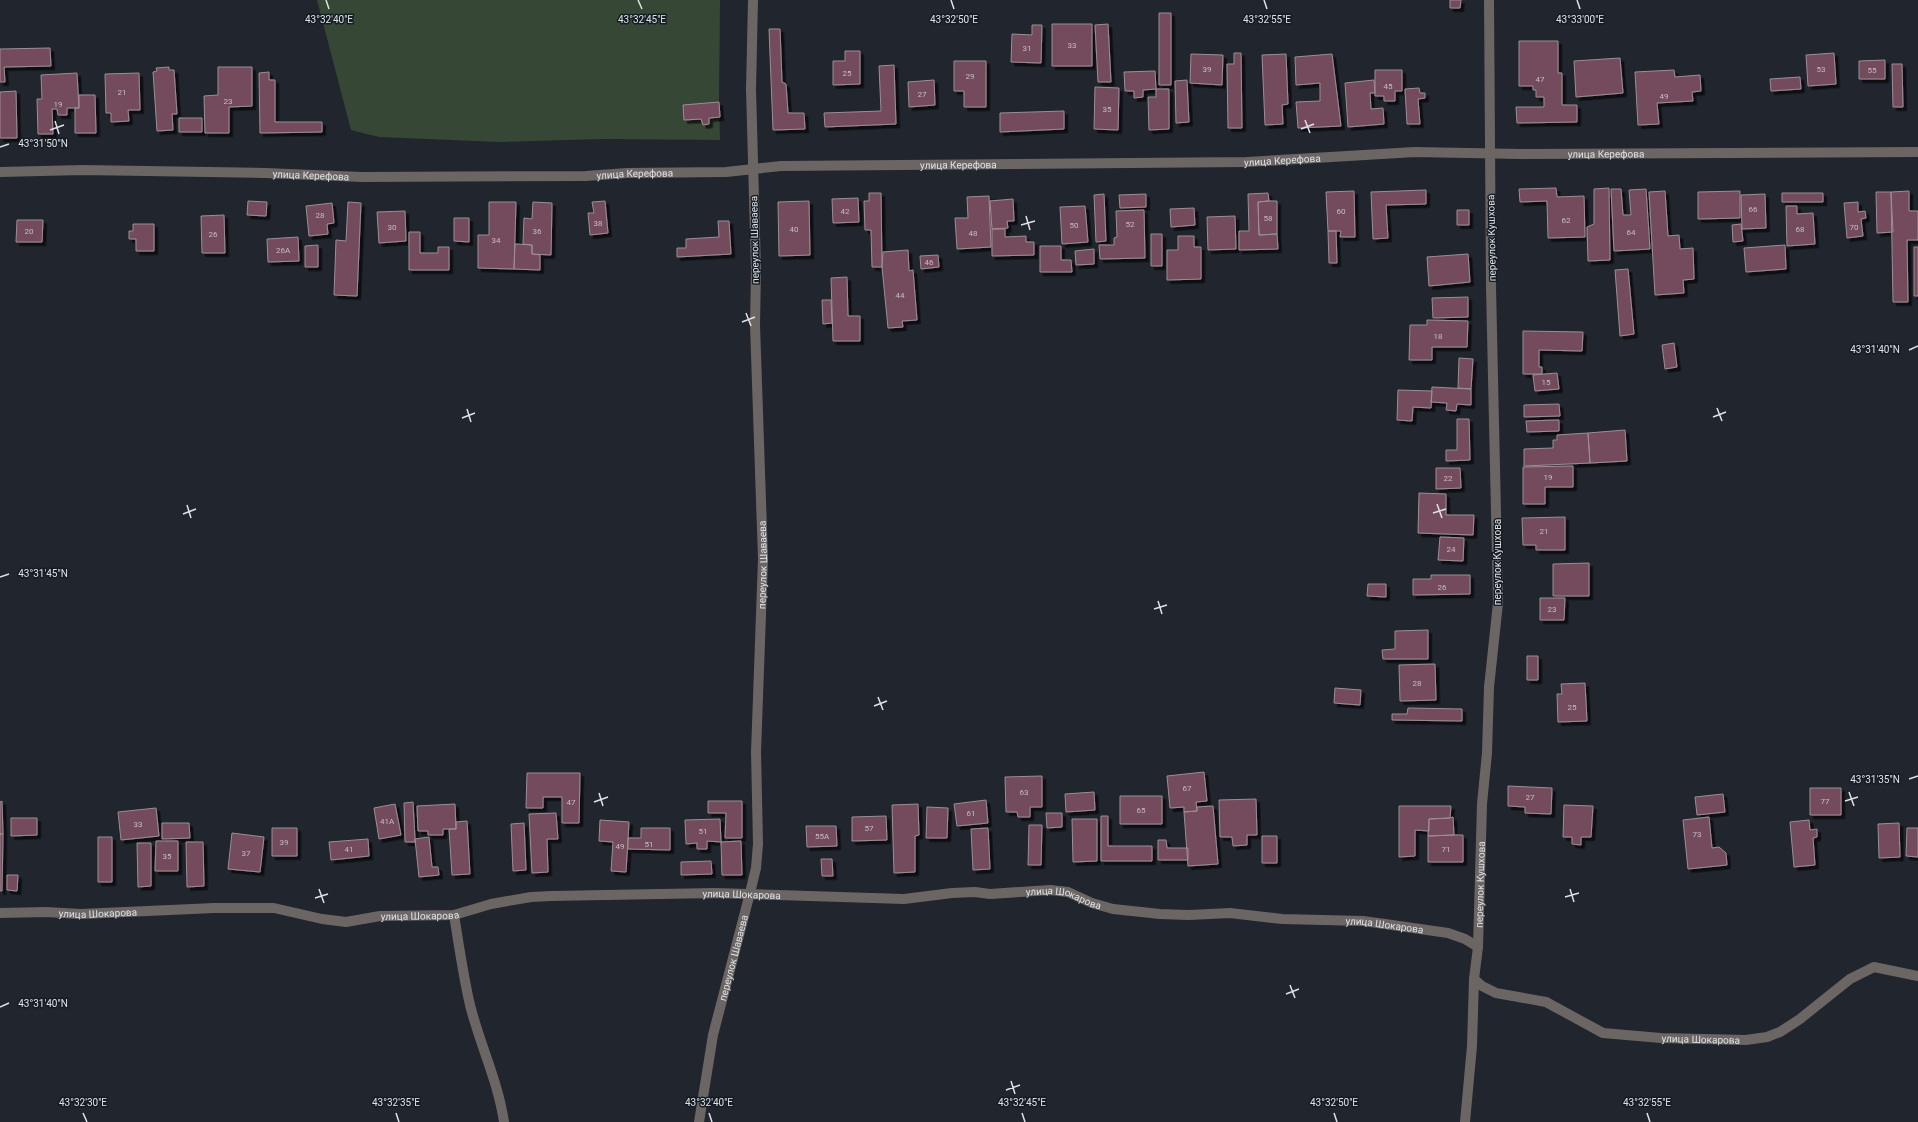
<svg xmlns="http://www.w3.org/2000/svg" width="1918" height="1122" viewBox="0 0 1918 1122" font-family="Roboto,sans-serif">
<style>
.green{fill:#374735}
.building{fill:#734b5b;stroke:#9c8e94;filter:url(#shadow)}
.lines{fill:none;stroke-linecap:round;stroke-linejoin:round}
.street{stroke:#6b6663;stroke-width:10}
.ticks{fill:none;stroke:#dee2e8;stroke-width:1.5}
.labels{text-anchor:middle;stroke-width:3;stroke-linejoin:round;paint-order:stroke}
.number-label{font-size:8px;fill:#c3bcc5}
.street-label{font-size:10px;fill:#dee2e8;stroke:#161c24}
.ticks-label{font-size:10px;text-anchor:middle;fill:#dee2e8;stroke:#161c24;stroke-width:3;stroke-linejoin:round;paint-order:stroke}
</style>
<defs>
<filter id="shadow"><feDropShadow dx="3.5" dy="3.5" stdDeviation="0" flood-color="#0009"/></filter>
</defs>
<rect width="100%" height="100%" fill="#20252e"/>
<path class="green" d="M317 0H720L719 102 720 140 602 139 499 142 379 137 351 130Z"/>
<path class="building" d="M1450 0H1461L1460 8H1450Z
M1159 13H1171V85H1159Z
M1052 24H1092V66H1052Z
M1108 24 1111 82H1098L1095 25Z
M1032 25H1042L1041 63 1011 62 1012 34 1032 35Z
M769 29H780L782 82 786 84 788 113H804L805 129 773 130Z
M1519 41H1558V73H1562V105H1577V122L1517 123 1516 107H1544V97H1536V90H1533V86H1519Z
M50 48 51 66 4 67 5 82H0V49Z
M845 51H860V84L833 85V61H845Z
M1234 53H1241L1242 128H1228L1227 64H1234Z
M1834 53 1836 84 1808 86 1806 55Z
M1191 54 1223 55 1222 85 1190 83Z
M1286 54 1288 104 1282 105 1283 124 1265 125 1262 55Z
M1332 54 1341 126 1298 128 1296 102 1320 101V83L1296 85 1295 57Z
M1620 58 1623 93 1576 97 1574 61Z
M1885 60V79H1859V61Z
M954 61H986V107H964V91H954Z
M1892 64H1902L1903 107H1893Z
M894 65 896 124 825 127 824 113 881 111 879 66Z
M169 67V70H174L177 114H172L173 130 157 131 153 72 157 71 156 68Z
M218 67H252V106L229 107V133H205L204 96 218 95Z
M1375 70H1402V91H1395V101H1384V96H1375Z
M1674 70 1675 77 1700 75 1701 91 1692 92 1693 101 1657 103 1659 124 1638 125 1635 72Z
M1155 71 1156 89 1143 90V97L1134 98V91H1125L1124 72Z
M269 72V80H275V122H322V132L260 133 259 73Z
M77 73 79 108H67V115H58L57 109H52L53 134H38L37 99H42L41 75Z
M139 73 140 110H128L129 121 111 122V113H106L105 74Z
M1800 77 1801 89 1771 91 1770 79Z
M934 80 935 105 909 107 908 82Z
M1187 80 1189 122 1176 123 1175 81Z
M1374 80 1375 93H1370L1371 109 1383 108 1384 124 1348 127 1345 83Z
M1095 87 1119 88 1118 130 1094 129Z
M1419 88 1420 93H1425V98L1418 99 1420 124H1407L1405 89Z
M1156 89H1169V129L1149 130 1148 97H1156Z
M16 91 17 138H0V92Z
M79 95H95L96 133H75V108H79Z
M719 102 720 117 709 118V124L703 125 701 119 684 120 683 105Z
M1064 111V129L1000 132V113Z
M179 118H202V132H179Z
M1556 188 1557 197 1584 196 1585 237 1548 238 1547 201 1520 202 1519 189Z
M1609 188 1610 260 1588 261 1587 227 1594 224V189Z
M1611 189H1621L1623 215H1631L1629 190 1646 189 1650 249 1614 251Z
M1426 190V204L1386 205 1388 238 1373 239 1371 192Z
M1354 191 1355 237H1340L1341 231H1328L1326 192Z
M1665 191 1668 236 1679 235 1680 249 1693 248 1694 279 1683 280 1684 293 1655 295 1649 192Z
M1740 191V218L1698 219V192Z
M1909 191V211H1918V240H1907L1908 302H1893L1891 192Z
M1876 192H1891L1893 232 1877 233Z
M869 193H881L882 267H872L871 230H865L864 201H869Z
M1268 193 1269 201 1258 202 1259 235 1277 234 1278 249 1239 250V231H1249L1248 194Z
M1782 193H1823V202H1782Z
M1104 194 1106 241 1096 242 1094 195Z
M1146 194V207L1120 208 1119 195Z
M1765 194 1766 228 1742 229 1741 195Z
M989 196 991 247 957 249 955 218H968L967 197Z
M858 198 859 222 833 223 832 199Z
M1013 199 1014 221H1007L1008 228 992 229 990 201Z
M248 201 267 202 266 216 247 215Z
M605 201 608 233 590 235 588 213H594L592 202Z
M809 201 810 255 779 256 778 202Z
M1269 201H1277V234L1259 235 1258 202Z
M348 202 361 203 357 296 334 295 336 240 346 241Z
M489 202H516L514 269 478 268V235H489Z
M533 202 552 203 551 255 532 254V245L523 244 524 218 532 219Z
M1858 202V212L1865 211 1866 218 1861 219 1863 236 1847 238 1844 203Z
M332 203 334 223 327 224 328 234 309 236 306 206Z
M1085 206 1088 242 1062 244 1060 207Z
M1786 206H1797V214L1813 213 1815 244 1787 246Z
M1194 208 1195 225 1171 227 1170 209Z
M1144 210 1145 258 1100 259 1099 245H1114V238L1117 237 1116 211Z
M1457 210H1469V225H1457Z
M405 211 406 241 379 243 377 212Z
M224 215 225 253H202L201 216Z
M1235 216 1236 249 1208 250 1207 217Z
M454 218H469V242L454 241Z
M17 220H43L42 242H16Z
M718 221H729L731 254 677 257V248H686V239L719 237Z
M133 224H154V251H136V239H129V231H133Z
M1741 224 1743 241 1733 242 1732 225Z
M992 229H1005V237L1026 236V242H1034V255L992 256Z
M1328 231H1336L1337 263H1329Z
M409 232H420V253H438V247H449V270H409Z
M1151 234H1162V266H1151Z
M1178 236H1194V247H1201V279L1167 280V250H1178Z
M298 237 299 261 268 262 267 239Z
M515 244 532 245V254L540 255V270L514 269Z
M318 245V267H305V246Z
M1785 245 1786 269 1746 272 1744 248Z
M1040 246H1061V260H1071L1072 272H1040Z
M1914 247H1918V296H1914Z
M1094 249V264L1076 265 1075 251Z
M908 250 909 271 913 270 917 320 902 321 903 327 888 328 882 267 883 252Z
M1468 254 1470 282 1429 286 1427 257Z
M938 255 939 267 921 269 920 256Z
M1628 269 1634 334 1620 336 1615 270Z
M847 277 848 316H860V341H833L831 278Z
M1468 297V317L1433 318 1432 298Z
M822 300H831L832 323 823 324Z
M1427 320 1468 321 1467 347H1432V360H1409L1410 325H1427Z
M1523 331 1583 332 1582 351 1539 350V367H1542V374H1523Z
M1674 343 1677 367 1665 369 1662 345Z
M1459 358 1473 359 1471 389 1458 388Z
M1557 373 1559 389 1535 391 1533 375Z
M1432 387 1471 389V405L1457 404 1456 411 1446 410 1447 403 1431 402Z
M1398 390 1432 391 1431 408 1413 407 1412 421 1397 420Z
M1559 404 1560 416 1524 417V405Z
M1457 419H1469L1470 460 1446 461V450H1457Z
M1559 420V431L1527 432 1526 421Z
M1625 430 1627 461 1590 463 1588 433Z
M1588 433 1590 463 1524 466V449L1553 448V440H1557V435Z
M1573 466V487H1545V504H1523V467Z
M1436 468H1460L1461 488 1436 489Z
M1419 493 1446 494V515H1474L1473 535 1418 533Z
M1565 517V550H1536V545H1523L1522 518Z
M1440 537 1464 538 1463 561 1438 560Z
M1589 563V596H1553V564Z
M1431 575H1470V594L1413 595V579H1431Z
M1368 584H1386V597L1367 596Z
M1540 598H1565L1564 620H1540Z
M1428 630V659H1383L1382 650 1395 649V631Z
M1527 656H1538V680H1527Z
M1435 664 1436 700 1400 701 1399 665Z
M1585 683 1587 721 1558 722 1557 694H1562L1561 684Z
M1335 688 1361 690 1360 705 1334 703Z
M1408 708 1462 709V721L1392 720V714H1407Z
M1204 772 1207 801 1196 802 1197 811 1184 812V807L1170 808 1167 776Z
M527 773H580L579 823H562V797H543V808H526Z
M1042 776V807H1030V817H1018L1017 812H1006L1005 777Z
M1508 786 1552 788 1551 814 1525 813V807L1508 806Z
M1810 788H1841V815H1810Z
M1094 792 1095 810 1066 812 1065 794Z
M1723 794 1725 812 1697 815 1695 797Z
M1120 796H1162V824H1120Z
M1256 799 1257 835H1247V845L1233 846 1232 837H1220L1219 800Z
M986 800 988 823 957 826 954 804Z
M2 801 3 834H0V802Z
M708 801H742V838H725L726 813H708Z
M413 802 415 839V842H405L404 803Z
M395 804 401 835 379 839 374 808Z
M455 804 456 829H443V835H428V831H418L417 806Z
M918 804 919 835 915 836V872L894 873 892 805Z
M1564 805 1593 806 1591 837H1581V845L1572 844V837H1563Z
M1213 806 1218 864 1188 866 1184 812 1197 811V807Z
M1399 806H1451L1450 818 1429 819V831L1415 830V856L1399 857Z
M927 807 948 808 947 838H926Z
M156 808 159 836 121 840 118 812Z
M556 813 558 839H547L548 872 532 873 529 814Z
M1046 813H1062V827L1047 828Z
M886 816 887 840 852 841V817Z
M1101 816H1108V846H1152V861H1101Z
M1453 817 1454 835 1428 836 1429 819 1450 818Z
M1709 817 1712 848 1719 847 1726 853 1727 865 1688 869 1683 820Z
M11 818H37V835L11 836Z
M720 819 721 842 707 841V849H697V843L686 844 685 820Z
M1072 819H1097V861L1073 862Z
M600 820 629 822 626 872 611 871 613 842 599 841Z
M1809 820 1810 830 1817 829V837L1813 838 1815 865 1794 867 1790 822Z
M467 821 470 874 452 875 449 829H456V822Z
M162 823H189L190 838 162 839Z
M524 823 526 870 513 871 511 824Z
M1899 823 1900 857 1879 858 1878 824Z
M1029 825H1042L1041 865H1028Z
M806 826H836L837 846 807 847Z
M272 828H297V856H272Z
M641 828H670V850L628 849V838H641Z
M988 828 990 869 973 870 971 829Z
M1907 828H1918V857L1906 856Z
M232 833 264 837 260 872 228 869Z
M0 834H3L2 891H0Z
M1454 835H1463V862H1428V836Z
M1262 836H1277V863H1262Z
M98 837H112V882H98Z
M429 837 432 867H438L439 875 419 877 415 839Z
M368 839 369 856 331 860 329 842Z
M1158 840H1166L1167 848H1188V860H1158Z
M156 841H178V871H155Z
M741 841 742 875H722L721 842Z
M186 842H203L204 886 187 887Z
M137 843H151V886L138 887Z
M821 859H832L833 876H822Z
M711 861 712 874 681 875V862Z
M7 875H18L17 891 7 890Z"/>
<g class="lines">
<g class="street">
<path id="s1" d="M0 172 83 170 265 173 362 177 586 176 627 173 726 172 781 166 1247 162 1415 152 1521 154 1918 152"/>
<path id="s2" d="M0 913 46 912 81 914 214 908H274L322 919 346 922 380 916 454 915 491 904 531 897 551 896 715 893 904 899 952 893 975 892 990 894 1050 890 1068 892 1092 903 1113 909 1160 914 1189 915 1230 913 1282 919 1363 921 1392 925 1448 933 1465 939 1478 947"/>
<path d="M454 915C459 945 463 975 470 1005 480 1045 498 1081 504 1122"/>
<path id="s3" d="M1474 979 1482 986 1496 993 1546 1002 1603 1033 1661 1038 1746 1040 1767 1037 1780 1032 1800 1019 1850 979 1874 967 1918 976"/>
<path id="s4" d="M699 1122 713 1035 750 893 756 868 758 844 756 752 763 559 755 325 756 270 751 89 753 0"/>
<path id="s5" d="M1465 1122 1472 1046 1474 979 1478 947 1482 804 1487 753 1489 687 1498 603 1491 287 1489 0"/>
</g>
</g>
<path class="ticks" d="M326 0 329 9M638 0 642 9M951 0 954 9M1264 0 1267 9M1577 0 1580 9M1305 120 1310 133M55 121 59 134M1301 129 1314 124M50 130 64 125M0 147 9 144M1026 216 1030 230M1021 225 1035 221M746 313 751 326M742 322 755 317M1909 350 1918 346M1717 408 1722 421M467 409 471 422M1713 417 1726 412M462 418 475 413M1437 504 1442 518M187 505 191 518M1433 513 1446 509M183 514 196 509M0 577 9 574M1158 601 1162 614M1154 609 1167 605M878 697 883 710M874 706 887 701M1909 779 1918 776M1849 792 1854 806M599 793 603 806M1845 801 1858 797M594 802 608 797M319 889 324 903M1570 889 1574 902M1565 897 1579 893M315 898 328 894M1290 985 1295 998M1286 994 1299 989M0 1007 9 1003M1011 1081 1015 1094M1006 1090 1020 1085M83 1113 87 1122M396 1113 399 1122M709 1113 712 1122M1022 1113 1025 1122M1334 1113 1337 1122M1647 1113 1650 1122"/>
<g class="labels">
<g class="number-label">
<text x="1072" y="48">33</text>
<text x="1027" y="51">31</text>
<text x="1207" y="72">39</text>
<text x="1821" y="72">53</text>
<text x="1872" y="73">55</text>
<text x="847" y="76">25</text>
<text x="970" y="79">29</text>
<text x="1540" y="82">47</text>
<text x="1388" y="89">45</text>
<text x="122" y="95">21</text>
<text x="922" y="97">27</text>
<text x="1664" y="99">49</text>
<text x="228" y="104">23</text>
<text x="58" y="107">19</text>
<text x="1107" y="112">35</text>
<text x="1753" y="212">66</text>
<text x="845" y="214">42</text>
<text x="1341" y="214">60</text>
<text x="320" y="218">28</text>
<text x="1268" y="221">58</text>
<text x="1566" y="223">62</text>
<text x="598" y="226">38</text>
<text x="1130" y="227">52</text>
<text x="1074" y="228">50</text>
<text x="392" y="230">30</text>
<text x="1854" y="230">70</text>
<text x="794" y="232">40</text>
<text x="1800" y="232">68</text>
<text x="29" y="234">20</text>
<text x="537" y="234">36</text>
<text x="1631" y="235">64</text>
<text x="973" y="236">48</text>
<text x="213" y="237">26</text>
<text x="496" y="243">34</text>
<text x="283" y="253">26А</text>
<text x="929" y="265">46</text>
<text x="900" y="298">44</text>
<text x="1438" y="339">18</text>
<text x="1546" y="385">15</text>
<text x="1548" y="480">19</text>
<text x="1448" y="481">22</text>
<text x="1544" y="534">21</text>
<text x="1451" y="552">24</text>
<text x="1442" y="590">26</text>
<text x="1552" y="612">23</text>
<text x="1417" y="686">28</text>
<text x="1572" y="710">25</text>
<text x="1187" y="791">67</text>
<text x="1024" y="795">63</text>
<text x="1530" y="800">27</text>
<text x="1825" y="804">77</text>
<text x="571" y="805">47</text>
<text x="1141" y="813">65</text>
<text x="971" y="816">61</text>
<text x="387" y="824">41А</text>
<text x="138" y="827">33</text>
<text x="869" y="831">57</text>
<text x="703" y="834">51</text>
<text x="1697" y="837">73</text>
<text x="822" y="839">55А</text>
<text x="284" y="845">39</text>
<text x="649" y="847">51</text>
<text x="620" y="849">49</text>
<text x="349" y="852">41</text>
<text x="1446" y="852">71</text>
<text x="246" y="856">37</text>
<text x="167" y="859">35</text>
</g>
<g class="street-label">
<text dy="4" stroke="none"><textPath href="#s1" startOffset="1607">улица Керефова</textPath></text>
<text dy="4" stroke="none"><textPath href="#s1" startOffset="1283">улица Керефова</textPath></text>
<text dy="4" stroke="none"><textPath href="#s1" startOffset="959">улица Керефова</textPath></text>
<text dy="4" stroke="none"><textPath href="#s1" startOffset="635">улица Керефова</textPath></text>
<text dy="4" stroke="none"><textPath href="#s1" startOffset="311">улица Керефова</textPath></text>
<text transform="translate(1491 238) rotate(-91)" y="4">переулок Кушхова</text>
<text transform="translate(754 240) rotate(-91)" y="4">переулок Шаваева</text>
<text transform="translate(1497 562) rotate(-90)" y="4">переулок Кушхова</text>
<text dy="4" stroke="none"><textPath href="#s4" startOffset="564">переулок Шаваева</textPath></text>
<text dy="4" stroke="none"><textPath href="#s5" startOffset="238">переулок Кушхова</textPath></text>
<text dy="4" stroke="none"><textPath href="#s2" startOffset="746">улица Шокарова</textPath></text>
<text dy="4" stroke="none"><textPath href="#s2" startOffset="1070">улица Шокарова</textPath></text>
<text dy="4" stroke="none"><textPath href="#s2" startOffset="98">улица Шокарова</textPath></text>
<text dy="4" stroke="none"><textPath href="#s2" startOffset="422">улица Шокарова</textPath></text>
<text dy="4" stroke="none"><textPath href="#s2" startOffset="1394">улица Шокарова</textPath></text>
<text dy="4" stroke="none"><textPath href="#s4" startOffset="168">переулок Шаваева</textPath></text>
<text dy="4" stroke="none"><textPath href="#s3" startOffset="240">улица Шокарова</textPath></text>
</g>
</g>
<g class="ticks-label">
<text x="329" y="23">43°32'40"E</text>
<text x="642" y="23">43°32'45"E</text>
<text x="954" y="23">43°32'50"E</text>
<text x="1267" y="23">43°32'55"E</text>
<text x="1580" y="23">43°33'00"E</text>
<text x="43" y="147">43°31'50"N</text>
<text x="1875" y="353">43°31'40"N</text>
<text x="43" y="577">43°31'45"N</text>
<text x="1875" y="783">43°31'35"N</text>
<text x="43" y="1007">43°31'40"N</text>
<text x="83" y="1106">43°32'30"E</text>
<text x="396" y="1106">43°32'35"E</text>
<text x="709" y="1106">43°32'40"E</text>
<text x="1022" y="1106">43°32'45"E</text>
<text x="1334" y="1106">43°32'50"E</text>
<text x="1647" y="1106">43°32'55"E</text>
</g>
</svg>
